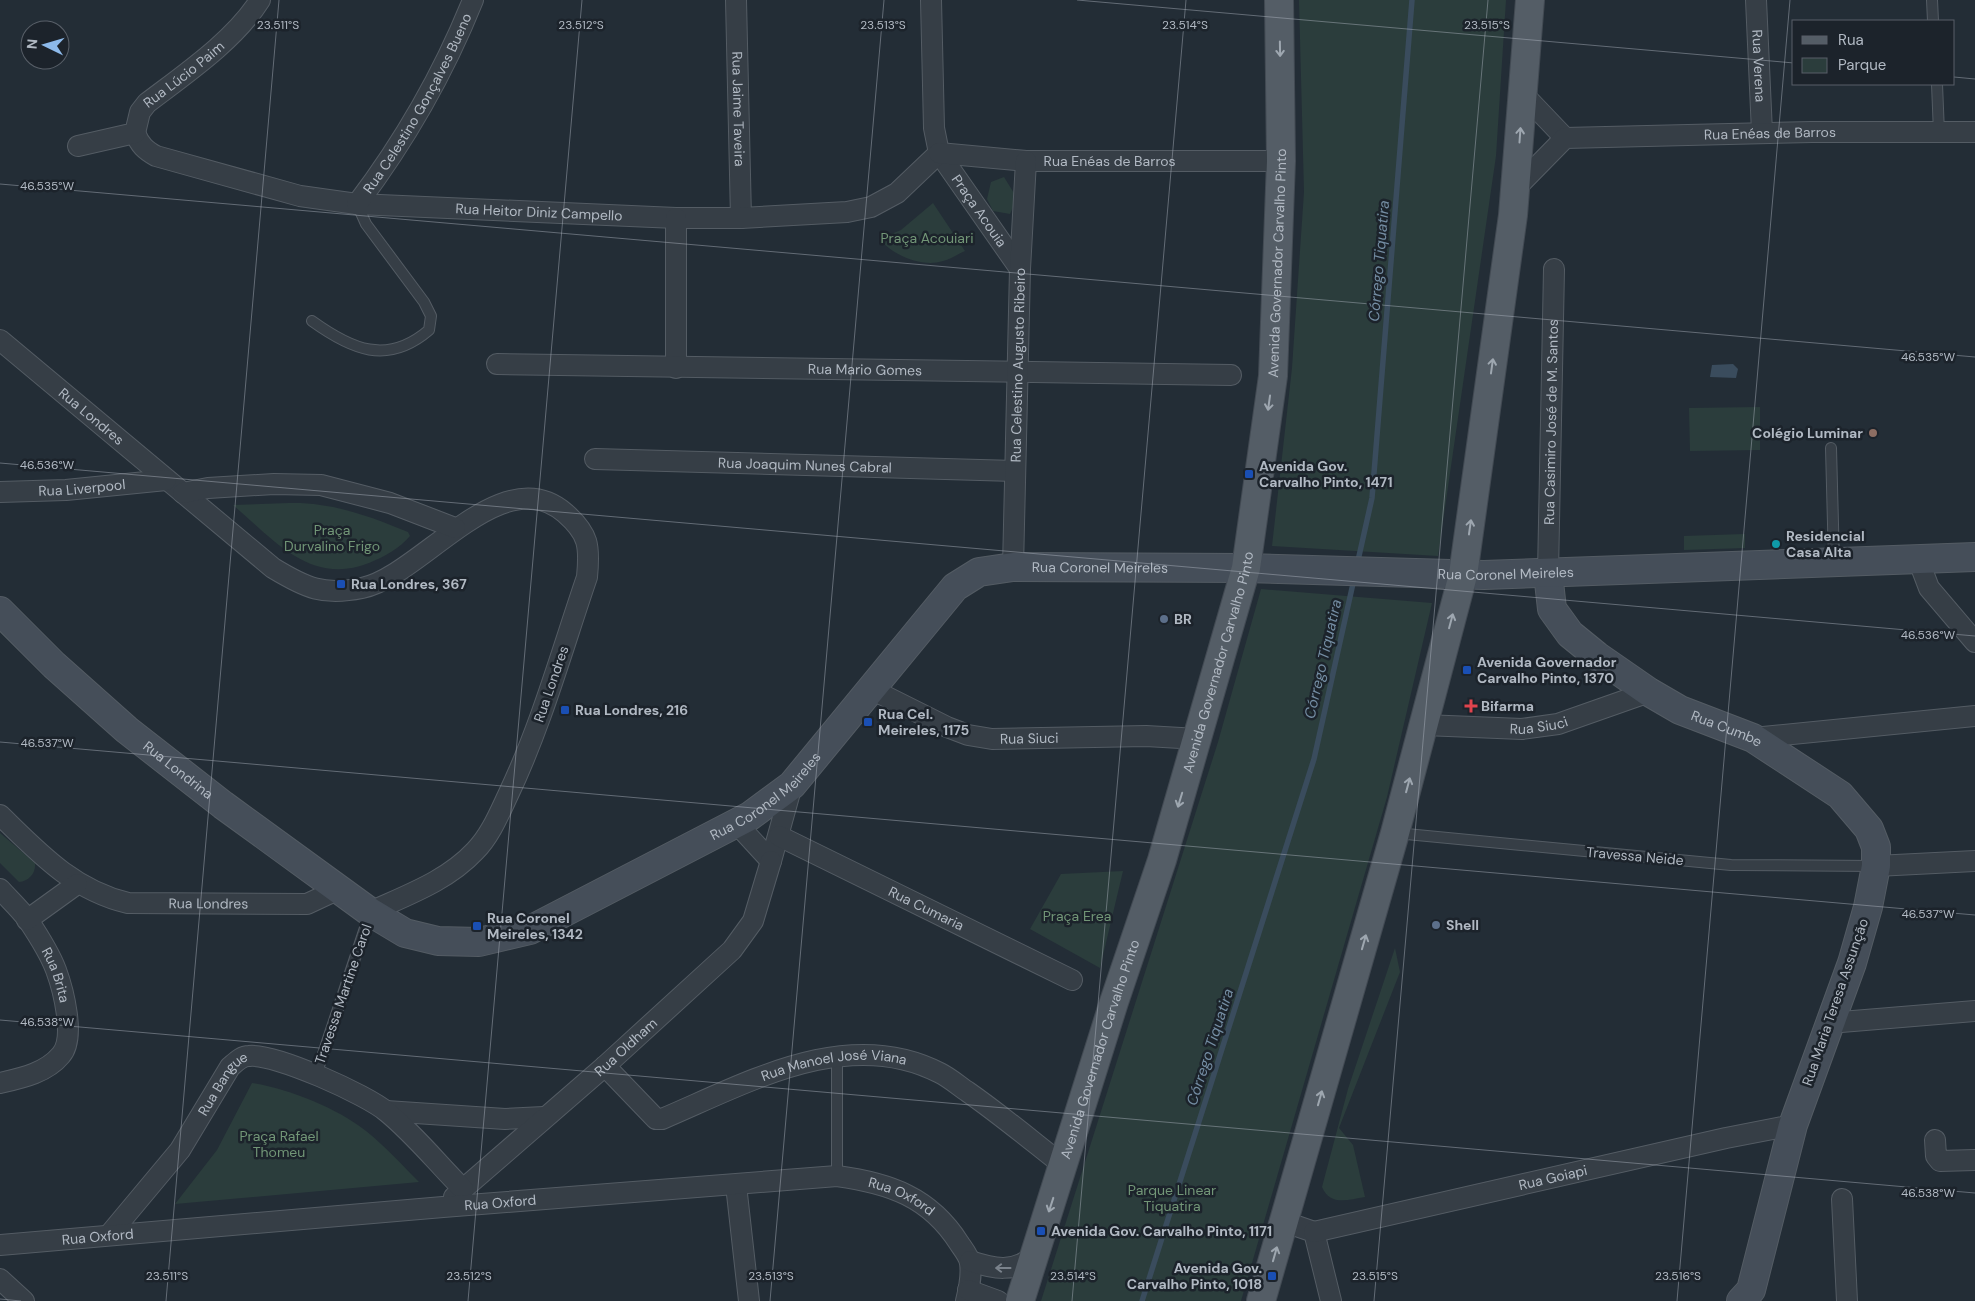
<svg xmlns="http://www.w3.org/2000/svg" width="1975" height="1301" viewBox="0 0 1975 1301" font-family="'DM Sans',sans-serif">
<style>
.green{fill:#2b3d3c}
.water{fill:#3a4c5d}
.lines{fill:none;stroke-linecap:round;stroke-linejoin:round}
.stream{stroke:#3a4c5d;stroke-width:5.5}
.lane-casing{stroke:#545c64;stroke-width:12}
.street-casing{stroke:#545c64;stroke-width:22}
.secondary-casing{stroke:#545c64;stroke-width:30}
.primary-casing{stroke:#424a53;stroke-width:30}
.lane{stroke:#363e46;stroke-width:10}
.street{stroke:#363e46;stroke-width:20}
.secondary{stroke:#454e59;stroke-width:28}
.primary{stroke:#545d66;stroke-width:28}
.oneway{stroke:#9ea7b0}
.oneway2{stroke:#7a828b}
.ticks{fill:none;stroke:#b1b9c3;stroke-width:1;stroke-opacity:0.45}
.education-dot{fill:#8d6e63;stroke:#1c232b;stroke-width:2}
.transit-dot{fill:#1a4fb4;stroke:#1c232b;stroke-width:2}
.culture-dot{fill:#0f9aa8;stroke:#1c232b;stroke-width:2}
.service-dot{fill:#5c6f8a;stroke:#1c232b;stroke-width:2}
.health-dot{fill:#e0444e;stroke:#1c232b;stroke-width:2}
.labels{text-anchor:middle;stroke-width:5;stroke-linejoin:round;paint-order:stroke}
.street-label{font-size:14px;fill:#b1b9c3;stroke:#1c232b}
.park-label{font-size:14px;fill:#729677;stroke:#1c232b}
.poi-label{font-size:14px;font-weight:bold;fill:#b1b9c3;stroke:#1c232b;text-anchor:start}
.water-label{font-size:15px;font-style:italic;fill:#748da3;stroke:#1c232b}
.ticks-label{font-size:12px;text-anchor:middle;fill:#b1b9c3;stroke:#1c232b;stroke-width:5;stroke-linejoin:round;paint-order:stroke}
</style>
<rect width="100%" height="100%" fill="#232d36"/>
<path class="green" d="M1299 0H1506L1496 156 1438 556 1272 546 1292 368 1304 192Z
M1004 177 1017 198 1010 214 993 211 987 199 991 182Z
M933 203 965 251C958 254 951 259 943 261 922 268 893 255 879 239L901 230Z
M1760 407V450L1690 451 1689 408Z
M289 503C332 502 369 516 408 532L410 536C400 548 384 557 369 563 311 586 274 540 233 505Z
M1745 534V548L1684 550V536Z
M1261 589 1432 603 1387 797 1241 1301H1041L1218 742Z
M0 833 35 863C36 873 29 881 19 882L0 863Z
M1123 871 1100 968 1030 929 1061 874Z
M1395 948 1400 972 1339 1128 1353 1145 1365 1197C1347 1200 1330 1206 1322 1187L1348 1089Z
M252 1083C289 1089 337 1108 366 1131 385 1146 402 1165 419 1182L175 1204 217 1150Z"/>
<path class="water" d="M1733 364 1738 369 1736 378 1710 377 1712 365Z"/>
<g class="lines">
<path class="stream" d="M1357 565 1372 498 1412 0
M1142 1301 1314 759 1354 579"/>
<defs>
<path id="lane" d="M1932 0 1933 21
M1937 84 1939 133
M312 321C351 349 387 366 429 330L431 316 424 302 366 224 357 204
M1831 448 1834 562
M1396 833 1731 865 1875 866
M316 1075 370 913
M837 1176V1057"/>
<g id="street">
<path id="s1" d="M736 0 741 218"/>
<path id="s2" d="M931 0 934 128 939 153 1020 269"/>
<path id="s3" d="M1756 0 1762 132"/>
<path d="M1523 94 1565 138"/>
<path id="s4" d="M135 133C140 145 145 150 156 156L300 196 357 204 676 218H741L847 212 871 207 897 193 939 153"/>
<path id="s5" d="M78 146 135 133 140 112 147 103C185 74 235 40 260 0"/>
<path id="s6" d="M939 153 1026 161H1281"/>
<path id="s7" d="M1516 188 1565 138 1812 132H1975"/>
<path id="s8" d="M357 204C404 142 444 72 473 0"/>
<path d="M676 218V368"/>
<path id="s9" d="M0 340 273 568C306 588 323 596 362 588 421 576 502 458 565 513 589 534 590 546 587 577 562 650 541 726 508 795 499 814 490 836 475 851 447 881 407 895 370 912"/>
<path id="s10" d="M497 364 1231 375"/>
<path id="s11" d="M595 459 1015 471"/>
<path id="s12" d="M0 492 66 490 166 480"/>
<path d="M183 493 208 488 274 484 321 485 390 503 455 528"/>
<path d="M1918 559 1929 588 1975 642"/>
<path id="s13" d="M1013 567 1020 269 1026 161"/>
<path id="s14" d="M1548 573 1554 269"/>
<path id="s15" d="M871 689 947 727 968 735 992 739 1146 736 1198 739"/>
<path id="s16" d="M1424 725 1522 729 1558 724 1649 692"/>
<path d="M1753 738 1975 716"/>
<path id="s17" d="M0 815C39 853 73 890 128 903L307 904 339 889"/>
<path d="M737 824 771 861 792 785"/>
<path id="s18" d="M779 836 1072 980"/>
<path d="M1876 866 1975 861"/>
<path id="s19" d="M0 889C9 899 20 909 28 920 38 935 50 954 56 970 63 989 76 1038 61 1055 46 1073 22 1078 0 1083"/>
<path d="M27 920 77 884"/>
<path d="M1829 1023 1975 1011"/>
<path id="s20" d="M605 1066 656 1119H662C747 1083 848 1025 940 1073 950 1078 959 1086 968 1092 1001 1115 1032 1141 1064 1166"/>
<path d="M386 1111 505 1119 544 1117"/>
<path d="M1935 1140 1936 1156 1940 1161 1975 1160"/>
<path d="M736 1185 749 1301"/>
<path id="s21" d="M454 1197 605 1066 732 950 753 921 771 861"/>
<path d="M1842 1199 1847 1301"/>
<path d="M1285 1222 1314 1232 1331 1301"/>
<path id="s22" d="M1314 1232 1726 1138 1793 1125"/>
<path id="s23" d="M109 1235 180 1150 230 1067C236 1062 241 1056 249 1056 275 1053 367 1095 387 1112 415 1135 438 1164 463 1189"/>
<path id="s24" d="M0 1245 443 1207 837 1176C889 1183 930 1197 959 1243 963 1249 969 1256 970 1263 972 1276 969 1289 966 1301"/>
<path d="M970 1261C994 1269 1014 1273 1034 1256"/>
<path d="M0 1279 24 1301"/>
<path d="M968 1290 998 1301"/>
</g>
<g id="secondary">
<path id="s25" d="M1548 573 1552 609 1570 634 1597 656 1649 692 1680 710 1753 738 1840 795 1869 829 1876 847V866L1868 907 1852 963 1793 1125 1751 1290 1741 1301"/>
<path id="s26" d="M0 611 54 665 127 730 223 805 370 912 405 933 438 941 479 942 530 930 750 816 792 785 955 587 979 572 1013 567 1246 568 1484 575 1975 557"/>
</g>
<g id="primary">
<path id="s27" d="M1020 1301 1114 1002 1162 860 1246 568 1273 376 1281 161 1279 0"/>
<path d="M1261 1301 1395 833 1463 575 1513 215 1530 0"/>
</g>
</defs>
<use href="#lane" class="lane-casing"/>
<use href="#street" class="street-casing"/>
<use href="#secondary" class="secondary-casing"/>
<use href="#primary" class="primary-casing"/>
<use href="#lane" class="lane"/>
<use href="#street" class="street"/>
<use href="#secondary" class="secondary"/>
<use href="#primary" class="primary"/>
</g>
<defs><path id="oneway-shaft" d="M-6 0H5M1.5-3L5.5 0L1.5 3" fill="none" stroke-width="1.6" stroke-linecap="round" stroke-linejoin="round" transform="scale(1.25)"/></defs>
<g class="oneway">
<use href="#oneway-shaft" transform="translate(1280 49) rotate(89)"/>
<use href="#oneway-shaft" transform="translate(1520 135) rotate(-86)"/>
<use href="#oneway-shaft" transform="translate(1492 366) rotate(-82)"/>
<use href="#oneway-shaft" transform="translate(1269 403) rotate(98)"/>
<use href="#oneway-shaft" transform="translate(1470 527) rotate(-82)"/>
<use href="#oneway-shaft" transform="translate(1451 621) rotate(-75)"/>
<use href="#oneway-shaft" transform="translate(1408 785) rotate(-75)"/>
<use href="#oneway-shaft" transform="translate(1180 800) rotate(107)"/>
<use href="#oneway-shaft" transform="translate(1364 942) rotate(-74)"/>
<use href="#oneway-shaft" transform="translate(1320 1098) rotate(-74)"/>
<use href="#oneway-shaft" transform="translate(1051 1205) rotate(108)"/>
<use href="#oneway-shaft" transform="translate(1275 1254) rotate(-74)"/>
</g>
<use class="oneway2" href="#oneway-shaft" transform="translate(1003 1268) rotate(180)"/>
<path class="ticks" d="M1077 0 1794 63M1954 77 1975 79M0 184 1975 357M0 463 1975 636M0 742 1975 915M0 1020 1975 1193M0 1299 21 1301M166 1301 279 0M468 1301 582 0M770 1301 884 0M1072 1301 1186 0M1374 1301 1488 0M1677 1301 1790 0"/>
<circle class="education-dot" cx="1873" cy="433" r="5"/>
<g class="transit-dot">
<rect x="1244" y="469" width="10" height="10" rx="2.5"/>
<rect x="336" y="579" width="10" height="10" rx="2.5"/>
<rect x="1462" y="665" width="10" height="10" rx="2.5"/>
<rect x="560" y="705" width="10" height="10" rx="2.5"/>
<rect x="863" y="717" width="10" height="10" rx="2.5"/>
<rect x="472" y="921" width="10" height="10" rx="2.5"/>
<rect x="1036" y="1226" width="10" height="10" rx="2.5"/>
<rect x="1267" y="1271" width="10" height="10" rx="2.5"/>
</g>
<circle class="culture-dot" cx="1776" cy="544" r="5"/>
<g class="service-dot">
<circle cx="1164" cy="619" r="5"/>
<circle cx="1436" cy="925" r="5"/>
</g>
<path class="health-dot" d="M1468.5 698.5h5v5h5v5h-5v5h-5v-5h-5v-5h5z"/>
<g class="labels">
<g class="street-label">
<text dy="5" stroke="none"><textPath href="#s3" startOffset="66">Rua Verena</textPath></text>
<text dy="5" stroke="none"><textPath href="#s5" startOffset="138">Rua Lúcio Paim</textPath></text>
<text dy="5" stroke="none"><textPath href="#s8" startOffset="118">Rua Celestino Gonçalves Bueno</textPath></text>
<text dy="5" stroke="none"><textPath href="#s1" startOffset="109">Rua Jaime Taveira</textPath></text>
<text dy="5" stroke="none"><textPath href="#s7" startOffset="275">Rua Enéas de Barros</textPath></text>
<text dy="5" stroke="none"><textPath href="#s6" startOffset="171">Rua Enéas de Barros</textPath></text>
<text dy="5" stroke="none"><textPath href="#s4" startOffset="421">Rua Heitor Diniz Campello</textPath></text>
<text dy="5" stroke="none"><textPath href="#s2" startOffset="224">Praça Acouia</textPath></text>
<text dy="5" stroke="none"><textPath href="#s27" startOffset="1074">Avenida Governador Carvalho Pinto</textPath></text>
<text dy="5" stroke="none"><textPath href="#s13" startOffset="202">Rua Celestino Augusto Ribeiro</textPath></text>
<text dy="5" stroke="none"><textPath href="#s10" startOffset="368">Rua Mario Gomes</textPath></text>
<text dy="5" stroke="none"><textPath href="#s9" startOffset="119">Rua Londres</textPath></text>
<text dy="5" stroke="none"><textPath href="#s14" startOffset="151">Rua Casimiro José de M. Santos</textPath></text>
<text dy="5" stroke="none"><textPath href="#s11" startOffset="210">Rua Joaquim Nunes Cabral</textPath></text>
<text dy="5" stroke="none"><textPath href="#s12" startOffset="82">Rua Liverpool</textPath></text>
<text dy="5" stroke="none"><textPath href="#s26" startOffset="1352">Rua Coronel Meireles</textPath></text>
<text dy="5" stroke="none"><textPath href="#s26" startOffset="1758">Rua Coronel Meireles</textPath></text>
<text dy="5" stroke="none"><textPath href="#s27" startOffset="669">Avenida Governador Carvalho Pinto</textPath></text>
<text transform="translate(551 684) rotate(-71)" y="5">Rua Londres</text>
<text dy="5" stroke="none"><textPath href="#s16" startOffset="115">Rua Siuci</textPath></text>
<text dy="5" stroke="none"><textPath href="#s25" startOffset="251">Rua Cumbe</textPath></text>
<text dy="5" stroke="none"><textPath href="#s15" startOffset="169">Rua Siuci</textPath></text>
<text dy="5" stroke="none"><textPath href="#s26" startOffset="239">Rua Londrina</textPath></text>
<text dy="5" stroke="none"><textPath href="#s26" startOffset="918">Rua Coronel Meireles</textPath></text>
<text transform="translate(1635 856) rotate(5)" y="5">Travessa Neide</text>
<text dy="5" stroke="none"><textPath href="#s17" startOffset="238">Rua Londres</textPath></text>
<text dy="5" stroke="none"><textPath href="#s18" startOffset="164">Rua Cumaria</textPath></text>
<text dy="5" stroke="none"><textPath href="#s19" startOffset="104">Rua Brita</textPath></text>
<text transform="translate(343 994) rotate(-71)" y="5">Travessa Martine Carol</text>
<text transform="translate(1835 1002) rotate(-71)" y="5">Rua Maria Teresa Assunção</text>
<text dy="5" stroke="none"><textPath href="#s21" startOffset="228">Rua Oldham</textPath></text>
<text dy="5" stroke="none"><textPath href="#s27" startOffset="264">Avenida Governador Carvalho Pinto</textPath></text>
<text dy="5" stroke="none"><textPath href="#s20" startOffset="262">Rua Manoel José Viana</textPath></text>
<text dy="5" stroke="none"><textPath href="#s23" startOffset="190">Rua Bangue</textPath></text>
<text dy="5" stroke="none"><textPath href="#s22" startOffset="245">Rua Goiapi</textPath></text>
<text dy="5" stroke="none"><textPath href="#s24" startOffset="908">Rua Oxford</textPath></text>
<text dy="5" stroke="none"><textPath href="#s24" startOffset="502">Rua Oxford</textPath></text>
<text dy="5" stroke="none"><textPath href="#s24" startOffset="98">Rua Oxford</textPath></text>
</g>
<g class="park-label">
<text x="927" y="243">Praça Acouiari</text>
<text x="332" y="535">Praça<tspan x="332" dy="16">Durvalino Frigo</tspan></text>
<text x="1077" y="921">Praça Erea</text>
<text x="279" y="1141">Praça Rafael<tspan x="279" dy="16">Thomeu</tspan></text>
<text x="1172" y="1195">Parque Linear<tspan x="1172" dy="16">Tiquatira</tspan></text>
</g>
<g class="poi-label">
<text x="1863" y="438" text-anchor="end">Colégio Luminar</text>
<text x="1259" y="471">Avenida Gov.<tspan x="1259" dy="16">Carvalho Pinto, 1471</tspan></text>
<text x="1786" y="541">Residencial<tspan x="1786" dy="16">Casa Alta</tspan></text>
<text x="351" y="589">Rua Londres, 367</text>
<text x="1174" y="624">BR</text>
<text x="1477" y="667">Avenida Governador<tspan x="1477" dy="16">Carvalho Pinto, 1370</tspan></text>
<text x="1481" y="711">Bifarma</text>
<text x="575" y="715">Rua Londres, 216</text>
<text x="878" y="719">Rua Cel.<tspan x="878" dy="16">Meireles, 1175</tspan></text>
<text x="487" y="923">Rua Coronel<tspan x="487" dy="16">Meireles, 1342</tspan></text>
<text x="1446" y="930">Shell</text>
<text x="1051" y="1236">Avenida Gov. Carvalho Pinto, 1171</text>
<text x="1262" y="1273" text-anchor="end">Avenida Gov.<tspan x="1262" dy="16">Carvalho Pinto, 1018</tspan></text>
</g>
<g class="water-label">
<text transform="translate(1379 261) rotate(-85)" y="5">Córrego Tiquatira</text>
<text transform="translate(1323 659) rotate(-77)" y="5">Córrego Tiquatira</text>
<text transform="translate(1210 1047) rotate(-72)" y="5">Córrego Tiquatira</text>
</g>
</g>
<g class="ticks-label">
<text x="278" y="29">23.511°S</text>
<text x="581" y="29">23.512°S</text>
<text x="883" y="29">23.513°S</text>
<text x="1185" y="29">23.514°S</text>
<text x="1487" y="29">23.515°S</text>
<text x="47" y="190">46.535°W</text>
<text x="1928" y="361">46.535°W</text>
<text x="47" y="469">46.536°W</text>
<text x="1928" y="639">46.536°W</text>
<text x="47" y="747">46.537°W</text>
<text x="1928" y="918">46.537°W</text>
<text x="47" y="1026">46.538°W</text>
<text x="1928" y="1197">46.538°W</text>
<text x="167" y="1280">23.511°S</text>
<text x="469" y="1280">23.512°S</text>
<text x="771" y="1280">23.513°S</text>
<text x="1073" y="1280">23.514°S</text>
<text x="1375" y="1280">23.515°S</text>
<text x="1678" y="1280">23.516°S</text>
</g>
<rect x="1792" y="20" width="162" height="65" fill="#1c232b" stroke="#585f68"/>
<rect x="1802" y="36" width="25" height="8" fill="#545d66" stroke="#585f68"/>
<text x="1838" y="45" font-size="15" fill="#b1b9c3">Rua</text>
<rect x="1802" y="58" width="25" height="15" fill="#2b3d3c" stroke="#585f68"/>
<text x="1838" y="70" font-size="15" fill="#b1b9c3">Parque</text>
<g transform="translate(45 45) rotate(275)"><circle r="24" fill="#1c232b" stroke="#585f68"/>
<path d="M0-4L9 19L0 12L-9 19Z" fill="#8dbaeb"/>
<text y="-8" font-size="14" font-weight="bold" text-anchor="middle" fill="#b1b9c3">N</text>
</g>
</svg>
